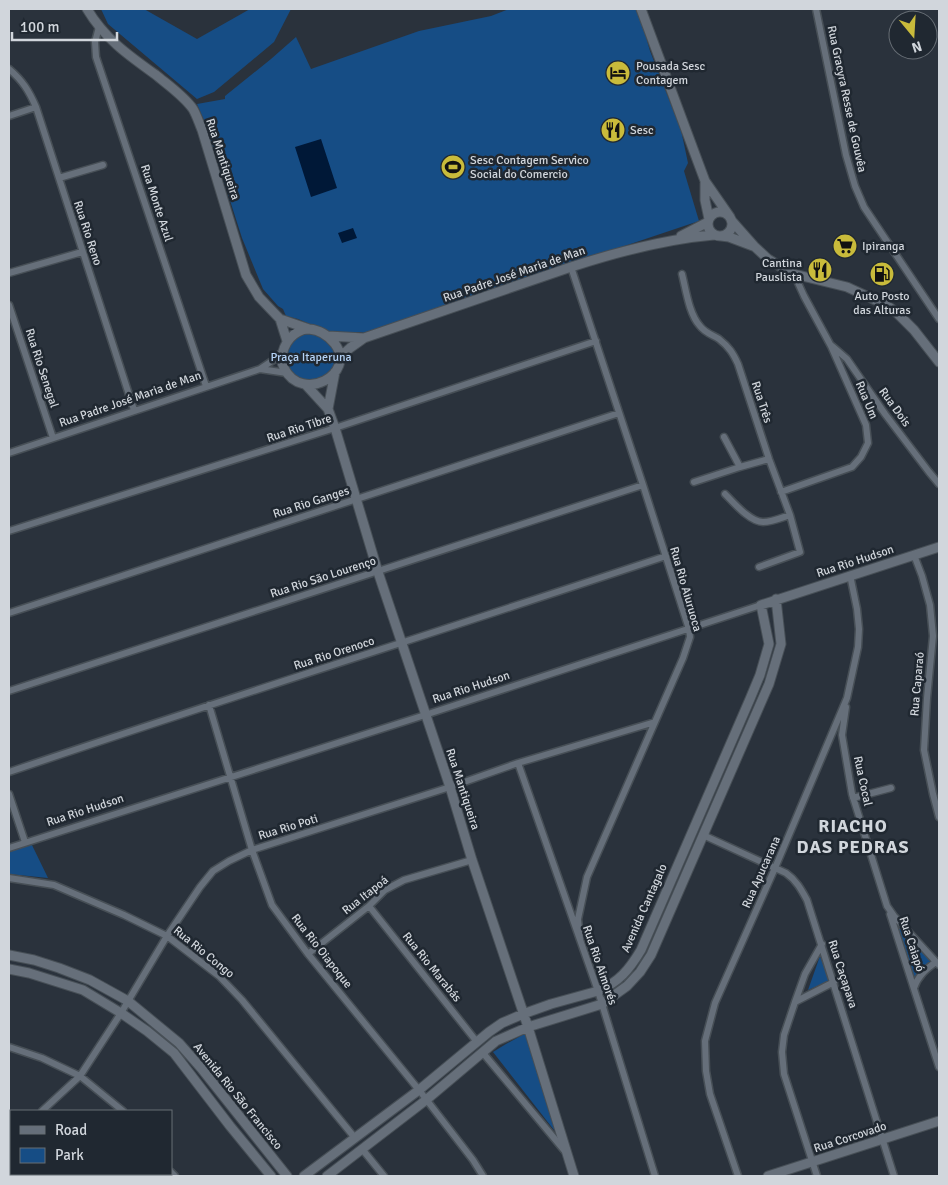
<svg xmlns="http://www.w3.org/2000/svg" width="948" height="1185" viewBox="0 0 948 1185" font-family="Signika,sans-serif">
<style>
.green{fill:#164d85}
.water{fill:#001837}
.lines{fill:none;stroke-linecap:round;stroke-linejoin:round}
.street-casing{stroke:#474f56;stroke-width:9}
.secondary-casing{stroke:#474f56;stroke-width:11}
.street{stroke:#666f7a;stroke-width:6}
.secondary{stroke:#666f7a;stroke-width:9}
.labels{text-anchor:middle;stroke-width:5;stroke-linejoin:round;paint-order:stroke}
.poi-label{font-size:12px;fill:#d1d6dc;stroke:#202831;text-anchor:start}
.street-label{font-size:12px;fill:#d1d6dc;stroke:#202831}
.park-label{font-size:12px;fill:#b4d2f5;stroke:#202831}
.district-label{font-size:18px;font-weight:bold;letter-spacing:1px;fill:#d1d6dc;stroke:#202831}
</style>
<rect width="100%" height="100%" fill="#2a323c"/>
<path class="green" d="M101 9H144L197 39 250 9H291L274 42 214 92 197 99 108 24Z
M509 9H638L650 51 681 130 688 163 684 171 699 221 365 333 360 332 331 333 298 319 286 316 283 309 278 306 263 289 242 238 206 125 197 104 225 99V96L271 59 296 37 311 69 419 31 491 16Z
M287 357a24 24 0 1 1 48 0a24 24 0 1 1-48 0Z
M31 843 48 878 9 874V850Z
M895 922 934 962 914 980Z
M820 956 829 981 808 990Z
M526 1033 556 1129 554 1130 493 1052 506 1044Z"/>
<path class="water" d="M321 139 337 188 311 197 295 147Z
M353 228 357 238 342 243 338 233Z"/>
<g class="lines">
<defs>
<path id="street" d="M816 9 846 155 855 186 864 207 939 319
M99 27 95 42 96 57 206 386
M9 69C23 81 29 91 36 107L134 410
M9 116 36 107
M59 178 103 165
M571 267 643 485 689 629 690 637 683 658 587 877 578 919 580 939
M9 273 82 252
M682 274C686 290 689 314 700 326 705 333 713 335 719 339 729 347 733 353 738 364L769 459 790 515 800 552 759 567
M9 305 53 438
M832 346 847 359 885 414 929 472 939 484
M260 369 287 373
M724 437 740 467 769 459
M9 453 260 369 275 359 283 351
M694 482 740 467
M781 492 852 467 861 457 868 443 866 425 831 346 804 296 794 274
M725 494C734 503 750 522 763 522 772 522 781 518 790 515
M9 531 335 428 596 341
M914 555 922 576 930 605 933 636 927 698 924 750 933 794 939 817
M9 613 619 413
M9 691 643 485
M209 705 252 850 272 905 308 954 419 1090 473 1160 483 1176
M846 707 842 735 852 794 887 906 894 916 939 965
M518 763 598 991 655 1176
M9 772C227 698 447 629 666 556
M9 794 25 842
M853 798 891 788
M703 835 786 873C796 880 801 889 807 900L894 1176
M9 848 425 715 761 605
M9 878 54 885 124 915 167 936 219 976 242 1000 355 1138
M369 906 477 1042
M890 914 939 1067
M308 954 369 906 385 890 404 880 472 860
M914 988C918 976 926 969 936 962
M795 1002 834 982
M9 1047 42 1058 80 1076 123 1111
M483 1053 564 1150
M42 1111 80 1076 121 1013 167 936 200 887 213 871 229 861 252 850 450 787 518 763 655 722
M362 1149 384 1176
M171 1172 175 1176
M738 1176 710 1094 706 1071 705 1041 715 1003 775 868 847 698 858 647 859 629 857 609 850 575
M817 1176 784 1074 782 1052 784 1035 795 1002 805 974 822 944"/>
<path id="secondary" d="M87 9C105 39 128 55 156 75 168 85 184 96 193 109 197 116 199 123 202 130L246 275 259 297 280 319 309 329
M641 9 705 181 730 217
M705 181V200L709 219
M708 224a12 12 0 1 1 24 0a12 12 0 1 1-24 0Z
M731 220 754 246 768 259 781 267 794 274 847 287 886 305 896 312 914 330 939 362
M681 236 708 222
M721 236 729 237 753 246
M280 319 287 341
M309 329C320 330 328 335 335 344 357 374 302 404 284 368 278 356 286 338 298 332 301 330 305 329 309 329Z
M328 336 364 338
M340 357 350 348 364 338 571 267C617 252 666 239 714 235
M306 385 328 409 335 428 378 572 450 787 472 860 528 1027 574 1176
M328 409 335 372
M9 955 34 960 59 968 90 980 128 1001 179 1043 201 1068 287 1176
M9 969 29 973 83 990 121 1013 147 1031 174 1053 230 1126 271 1176
M9 1144 11 1148
M32 1174 34 1176
M304 1176 419 1090 489 1032 502 1023 523 1014 551 1004 598 991C619 982 629 970 641 950L750 699 760 675 769 644 761 605 939 547
M327 1176 426 1100 496 1041 528 1027 602 1004 627 986 640 972 651 955 769 684 781 644 776 599
M768 1176 939 1121"/>
</defs>
<use href="#street" class="street-casing"/>
<use href="#secondary" class="secondary-casing"/>
<use href="#street" class="street"/>
<use href="#secondary" class="secondary"/>
</g>
<defs>
<symbol id="hotel-disc" viewBox="-11 -11 22 22"><circle r="9.5" fill="#c9bb3b" stroke="#202831"/><path d="M-6-4.5h1.5V1H6V5H4.5V3h-9V5H-6ZM-4 0a1.8 1.8 0 1 1 3.6 0ZM.5 0V-2.5h3Q6-2.5 6 0Z" fill="#111"/></symbol>
<symbol id="restaurant-disc" viewBox="-11 -11 22 22"><circle r="9.5" fill="#c9bb3b" stroke="#202831"/><path d="M-5-6h1v4h1v-4h1v4h1v-4h1v5L-1.5 .5V6h-2V.5L-5-1ZM5-6V6H3V1.5H1.5Q1.5-4 5-6Z" fill="#111"/></symbol>
<symbol id="stadium-disc" viewBox="-11 -11 22 22"><circle r="9.5" fill="#c9bb3b" stroke="#202831"/><path d="M0-5a6.5 5 0 1 0 0 10a6.5 5 0 1 0 0-10ZM-3.5-1.8h7v3.6h-7Z" fill="#111"/></symbol>
<symbol id="supermarket-disc" viewBox="-11 -11 22 22"><circle r="9.5" fill="#c9bb3b" stroke="#202831"/><path d="M-6-5.5h2.5l.6 2H6L4.5 2H-2.5L-4.4-4H-6ZM-1.5 3.2a1.3 1.3 0 1 0 .1 0ZM3 3.2a1.3 1.3 0 1 0 .1 0Z" fill="#111"/></symbol>
<symbol id="fuel-disc" viewBox="-11 -11 22 22"><circle r="9.5" fill="#c9bb3b" stroke="#202831"/><path d="M-5.5-6h7V0h2V4h1.3V-2.5L3-4.5l.8-.8L6-3V5H2.5V1h-1V6h-7ZM-4.2-4.7v3.2H.2V-4.7Z" fill="#111"/></symbol>
</defs>
<g fill-rule="evenodd">
<use href="#hotel-disc" x="604" y="59" width="28" height="28"/>
<use href="#restaurant-disc" x="599" y="116" width="28" height="28"/>
<use href="#stadium-disc" x="439" y="153" width="28" height="28"/>
<use href="#supermarket-disc" x="831" y="232" width="28" height="28"/>
<use href="#restaurant-disc" x="806" y="256" width="28" height="28"/>
<use href="#fuel-disc" x="868" y="260" width="28" height="28"/>
</g>
<g class="labels">
<g class="poi-label">
<text x="636" y="70">Pousada Sesc<tspan x="636" dy="14">Contagem</tspan></text>
<text x="630" y="134">Sesc</text>
<text x="470" y="164">Sesc Contagem Servico<tspan x="470" dy="14">Social do Comercio</tspan></text>
<text x="862" y="250">Ipiranga</text>
<text x="802" y="267" text-anchor="end">Cantina<tspan x="802" dy="14">Pauslista</tspan></text>
<text x="882" y="300" text-anchor="middle">Auto Posto<tspan x="882" dy="14">das Alturas</tspan></text>
</g>
<g class="street-label">
<text transform="translate(847 99) rotate(78)" y="4">Rua Gracyra Resse de Gouvêa</text>
<text transform="translate(223 159) rotate(72)" y="4">Rua Mantiqueira</text>
<text transform="translate(157 203) rotate(72)" y="4">Rua Monte Azul</text>
<text transform="translate(88 233) rotate(72)" y="4">Rua Rio Reno</text>
<text transform="translate(514 274) rotate(-19)" y="4">Rua Padre José Maria de Man</text>
<text transform="translate(42 368) rotate(72)" y="4">Rua Rio Senegal</text>
<text transform="translate(130 399) rotate(-19)" y="4">Rua Padre José Maria de Man</text>
<text transform="translate(867 400) rotate(67)" y="4">Rua Um</text>
<text transform="translate(762 402) rotate(72)" y="4">Rua Três</text>
<text transform="translate(895 407) rotate(54)" y="4">Rua Dois</text>
<text transform="translate(299 428) rotate(-18)" y="4">Rua Rio Tibre</text>
<text transform="translate(311 502) rotate(-18)" y="4">Rua Rio Ganges</text>
<text transform="translate(855 561) rotate(-18)" y="4">Rua Rio Hudson</text>
<text transform="translate(323 577) rotate(-18)" y="4">Rua Rio São Lourenço</text>
<text transform="translate(686 589) rotate(74)" y="4">Rua Rio Aiuruoca</text>
<text transform="translate(334 653) rotate(-18)" y="4">Rua Rio Orenoco</text>
<text transform="translate(917 684) rotate(-85)" y="4">Rua Caparaó</text>
<text transform="translate(471 687) rotate(-18)" y="4">Rua Rio Hudson</text>
<text transform="translate(863 781) rotate(78)" y="4">Rua Cocal</text>
<text transform="translate(463 789) rotate(72)" y="4">Rua Mantiqueira</text>
<text transform="translate(85 810) rotate(-18)" y="4">Rua Rio Hudson</text>
<text transform="translate(288 827) rotate(-17)" y="4">Rua Rio Poti</text>
<text transform="translate(761 872) rotate(-66)" y="4">Rua Apucarana</text>
<text transform="translate(365 895) rotate(-38)" y="4">Rua Itapoá</text>
<text transform="translate(644 908) rotate(-66)" y="4">Avenida Cantagalo</text>
<text transform="translate(912 944) rotate(72)" y="4">Rua Caiapó</text>
<text transform="translate(322 951) rotate(52)" y="4">Rua Rio Oiapoque</text>
<text transform="translate(204 952) rotate(39)" y="4">Rua Rio Congo</text>
<text transform="translate(600 965) rotate(71)" y="4">Rua Rio Aimorés</text>
<text transform="translate(432 967) rotate(51)" y="4">Rua Rio Marabás</text>
<text transform="translate(843 974) rotate(72)" y="4">Rua Caçapava</text>
<text transform="translate(238 1096) rotate(51)" y="4">Avenida Rio São Francisco</text>
<text transform="translate(850 1137) rotate(-18)" y="4">Rua Corcovado</text>
</g>
<g class="park-label">
<text x="311" y="361">Praça Itaperuna</text>
</g>
<g class="district-label">
<text x="853" y="832">RIACHO<tspan x="853" dy="21">DAS PEDRAS</tspan></text>
</g>
</g>
<rect width="948" height="1185" fill="none" stroke="#d1d6dc" stroke-width="20"/>
<rect x="10" y="1110" width="162" height="65" fill="#202831" stroke="#676e75"/>
<rect x="20" y="1126" width="25" height="8" fill="#666f7a" stroke="#676e75"/>
<text x="55" y="1135" font-size="15" fill="#d1d6dc">Road</text>
<rect x="20" y="1148" width="25" height="15" fill="#164d85" stroke="#676e75"/>
<text x="55" y="1160" font-size="15" fill="#d1d6dc">Park</text>
<g transform="translate(913 35) rotate(162)"><circle r="24" fill="#202831" stroke="#676e75"/>
<path d="M0-4L9 19L0 12L-9 19Z" fill="#c9bb3b"/>
<text y="-8" font-size="14" font-weight="bold" text-anchor="middle" fill="#d1d6dc">N</text>
</g>
<path d="M12 32v8h105v-8" fill="none" stroke="#d1d6dc" stroke-width="2.5"/>
<text x="20" y="32" font-size="15" fill="#d1d6dc" stroke="#202831" stroke-width="4" paint-order="stroke">100 m</text>
</svg>
